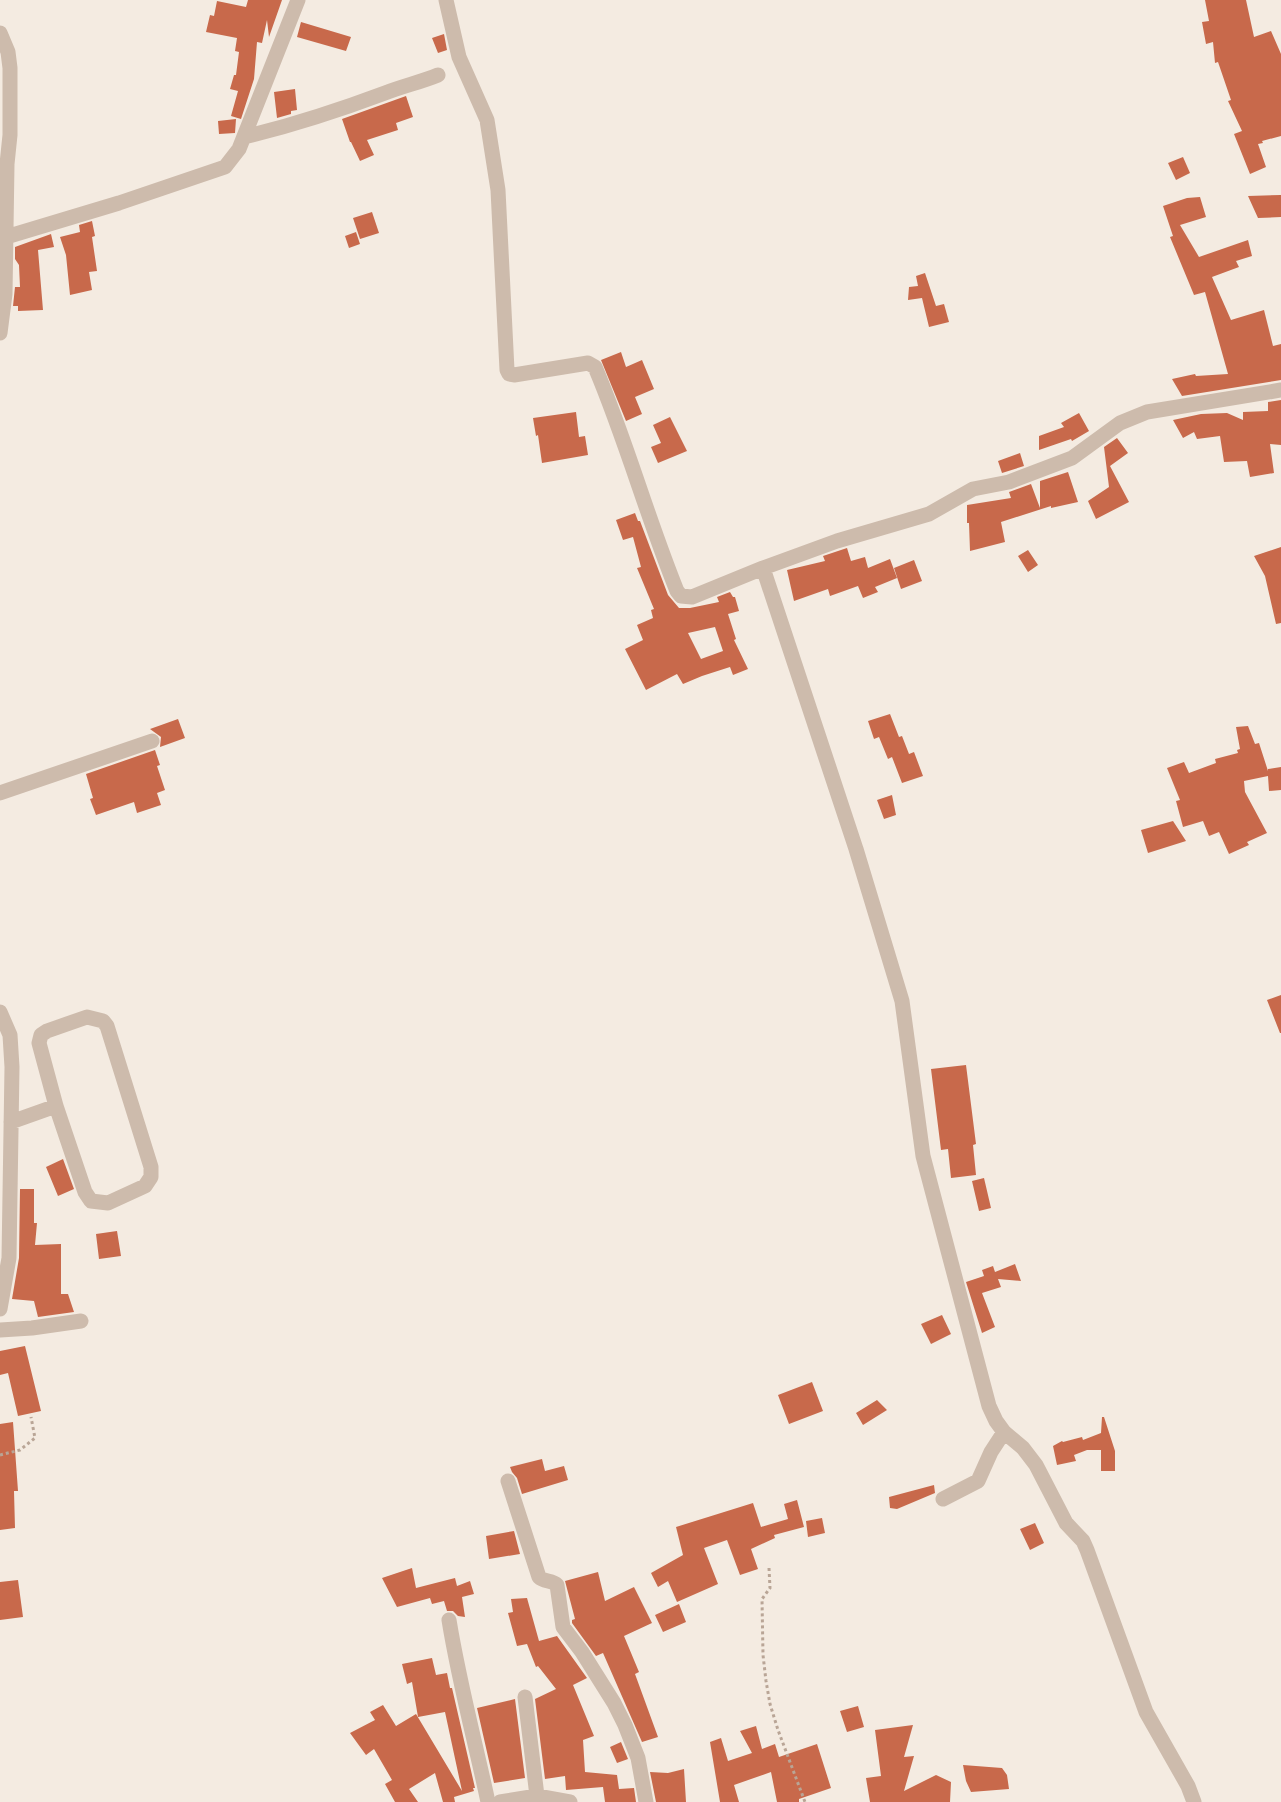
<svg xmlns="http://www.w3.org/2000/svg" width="1281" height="1802" viewBox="0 0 1281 1802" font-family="'Noto Sans',sans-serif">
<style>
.building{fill:#c8694b;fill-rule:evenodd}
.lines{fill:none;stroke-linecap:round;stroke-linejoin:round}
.path{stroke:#b9a596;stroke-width:3;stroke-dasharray:3 3;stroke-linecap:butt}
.street{stroke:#cdbbac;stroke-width:15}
</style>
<rect width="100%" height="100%" fill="#f4ebe1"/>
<path class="building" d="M248 0H282L269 37 267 20 262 43 257 42 254 79 241 119 231 116 238 91 230 89 234 75H236L239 52 235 51 237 38 206 32 210 15 214 16 217 1 246 7Z
M1205 0H1246L1254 37 1271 31 1281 54V136L1262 141 1263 143 1258 144 1266 167 1250 174 1234 134 1242 131 1228 101 1231 100 1218 62 1215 63 1213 42 1206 44 1202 22 1209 21Z
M301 22 351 37 346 51 297 37Z
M444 34 447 50 438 53 432 38Z
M295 89 297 110 291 111V114L277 118 274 92Z
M406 96 413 117 396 123 398 130 367 140 374 155 360 161 351 142H350L342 119Z
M236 119 235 133 219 134 218 121Z
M1183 157 1190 173 1176 180 1168 163Z
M1281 195V217L1258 218 1248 196Z
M1200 197 1206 217 1180 225 1199 257 1248 240 1252 256 1236 261 1239 267 1212 277 1231 320 1264 310 1273 346 1281 344V380L1182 396 1172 379 1195 374 1196 376 1228 374 1205 292 1194 295 1170 237 1173 236 1163 206 1187 198Z
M372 212 379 233 360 239 353 218Z
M92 221 95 236 92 237 97 271 89 272 92 290 70 295 66 255 60 237 80 232 79 225Z
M356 232 360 244 349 248 345 236Z
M51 234 54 247 38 250 43 310 18 311V306H13L15 287H20L19 265 15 259V247Z
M925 273 936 306 944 304 949 322 929 327 922 298 908 300 909 287 918 286 916 276Z
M621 352 626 367 642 360 654 389 635 397 642 414 626 421 601 360Z
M1281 400V445L1270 444 1274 473 1250 477 1247 461 1224 462 1220 436 1197 439 1194 432 1183 438 1173 420 1201 414 1227 413 1243 420V412L1268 411V402Z
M576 412 579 437 585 436 588 455 542 463 538 435 536 436 533 418Z
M1079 413 1089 431 1072 441 1071 439 1039 450V436L1064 427 1061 423Z
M670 417 687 451 658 463 651 447 661 443 653 425Z
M1117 438 1128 453 1110 466 1129 502 1096 519 1088 501 1109 487 1104 447Z
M1020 453 1024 466 1002 473 998 461Z
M1068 472 1078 502 1051 508V506L1001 522 1005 542 970 551 969 523H967V505L1011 498 1009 492 1031 484 1040 508V481Z
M635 513 638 521H640L668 595 679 608H690L719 602 717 597 730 592 733 597H735L739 611 728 614 736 639 734 640 748 669 733 675 730 667 702 676 683 684 677 674 646 690 625 649 643 640 637 625 653 618 651 610 654 609 637 568 641 567 633 537 623 540 616 520ZM715 627 723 651 701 659 688 633Z
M1281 547V623L1276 624 1265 576 1254 556Z
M847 548 851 561 865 557 868 568 890 559 897 578 875 587 878 592 863 598 858 586 830 596 828 589 794 601 787 570 825 561 823 556Z
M1028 550 1038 565 1028 572 1018 556Z
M914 560 922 581 901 589 894 568Z
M890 714 899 737 902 736 909 754 914 752 923 776 902 783 892 757 888 759 879 737 874 739 868 721Z
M178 719 185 738 160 747 161 737 150 729Z
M1248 726 1255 744 1259 743 1268 771V769L1281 767V790L1269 791 1268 776 1244 781 1245 792 1267 833 1247 842 1249 845 1229 854 1219 832 1209 836 1203 821 1183 827 1176 801 1180 800 1167 768 1184 762 1189 773 1216 763 1215 759 1238 753 1237 750 1240 749 1236 727Z
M155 750 160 765 157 766 165 790 157 793 161 805 137 813 134 802 96 815 90 799 93 798 86 774Z
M892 795 896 815 884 819 877 800Z
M1173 821 1186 841 1148 853 1141 830Z
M1281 995V1033H1280L1267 1000Z
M966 1065 976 1144 973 1145 976 1175 951 1178 948 1149 941 1150 931 1069Z
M63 1159 74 1189 58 1196 46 1167Z
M984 1178 991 1208 979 1211 972 1181Z
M20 1189H34V1223H37L35 1245 61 1244V1294H68L74 1312 38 1317 34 1301 12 1299 19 1258Z
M117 1231 121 1256 99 1259 96 1234Z
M1015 1264 1021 1281 998 1279 1001 1287 982 1293 995 1327 982 1333 966 1282 984 1276 982 1270 993 1266 995 1272Z
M942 1315 951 1334 931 1344 921 1324Z
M25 1346 41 1411 18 1416 8 1373 0 1375V1351Z
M812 1382 823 1411 789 1424 778 1395Z
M877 1400 887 1410 863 1425 856 1413Z
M1102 1417H1104L1115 1451V1471H1101V1450H1087L1074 1455 1076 1461 1057 1465 1053 1446 1062 1441 1063 1442 1082 1437 1083 1440 1101 1433Z
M13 1422 18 1491H14L15 1528 0 1530V1424Z
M542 1459 545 1471 564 1466 568 1480 522 1494 517 1478 512 1472 510 1467Z
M934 1485 935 1493 897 1509 890 1508 889 1497Z
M797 1500 804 1527 774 1535 775 1538 751 1549 758 1569 740 1575 727 1540 704 1548 718 1584 677 1602 668 1581 658 1587 651 1573 683 1555 676 1527 753 1503 761 1527 788 1519 784 1504Z
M822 1518 825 1533 808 1537 806 1521Z
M1035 1523 1044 1543 1030 1550 1020 1529Z
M514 1531 520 1554 489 1559 486 1536Z
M412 1568 416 1588 455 1578 457 1586 470 1581 474 1594 462 1597 465 1617 458 1616 453 1611H447L444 1601 432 1604 430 1598 397 1607 382 1578Z
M598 1572 605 1601 634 1587 652 1623 624 1636 639 1672 635 1674 658 1737 642 1742 603 1653 596 1656 572 1623V1620L575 1619 565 1581Z
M18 1580 23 1617 0 1620V1582Z
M527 1598 539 1641 557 1636 587 1678 573 1685 594 1736 583 1740 585 1772 617 1775 619 1789 634 1788 636 1802H605L603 1787 566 1790 565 1776 545 1779 535 1699 556 1689 538 1666 536 1667 527 1644 517 1646 508 1613 513 1612 511 1599Z
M679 1604 686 1622 663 1632 655 1615Z
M432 1658 436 1675 447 1673 450 1688H452L475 1788H473L474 1791 454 1797 455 1802H443L435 1773 409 1789 418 1802H395L385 1784 392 1780 374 1749 366 1755 350 1733 375 1720 370 1712 383 1705 396 1726 416 1714 462 1791 445 1712 418 1717 412 1682 407 1684 402 1664Z
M515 1699 525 1778 494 1783 477 1708Z
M858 1706 864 1727 847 1732 840 1711Z
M913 1725 904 1757 914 1756 904 1791 936 1775 951 1782 950 1802H870L866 1778 881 1776 875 1730Z
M756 1726 762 1749 775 1744 779 1757 817 1744 831 1788 799 1799V1802H777L771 1772 734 1785 739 1802H720L710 1742 721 1738 728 1761 752 1753 740 1731Z
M621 1742 628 1759 617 1763 610 1747Z
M963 1765 1002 1768 1007 1775 1009 1789 971 1792 966 1781Z
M684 1769 686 1802H656L650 1772 668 1773Z"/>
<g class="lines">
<path class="path" d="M0 1455 20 1450 35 1438 31 1417
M769 1568 770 1588 762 1599 763 1655 766 1681 770 1704 778 1730 805 1802"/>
<path class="street" d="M446 0 459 57 487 120 498 190 507 370 509 374 514 375 588 363 595 367C626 440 647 517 677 591L681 596 692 597 763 568 837 541 929 514 973 489 1009 482 1072 458 1120 423 1147 412 1281 390
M0 33 8 52 10 68V135L7 164 5 294 0 333
M244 137C294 125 337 111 385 93 403 86 421 82 438 75
M6 237 119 203 225 167 239 149 298 0
M763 568 856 849 902 1001 923 1156 989 1406 996 1421 1004 1432 1023 1448 1036 1465 1066 1523 1083 1541 1087 1550 1146 1712 1188 1786 1194 1802
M0 793 152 741
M0 1012 10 1035 12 1067 9 1258 0 1309
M87 1017 103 1021 107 1026 151 1167V1177L145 1186 108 1203 91 1201 85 1192 56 1106 39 1043 41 1035 47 1031Z
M11 1122 56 1106
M0 1330 32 1328 81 1321
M508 1481 539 1577C544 1582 552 1580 557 1585L563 1627 582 1652 614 1703 625 1725 638 1758 646 1802
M943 1499 978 1481 991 1452 1004 1432
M449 1620C459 1682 475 1741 488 1802
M525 1697 537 1796
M500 1802 537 1796 570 1802"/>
</g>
</svg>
